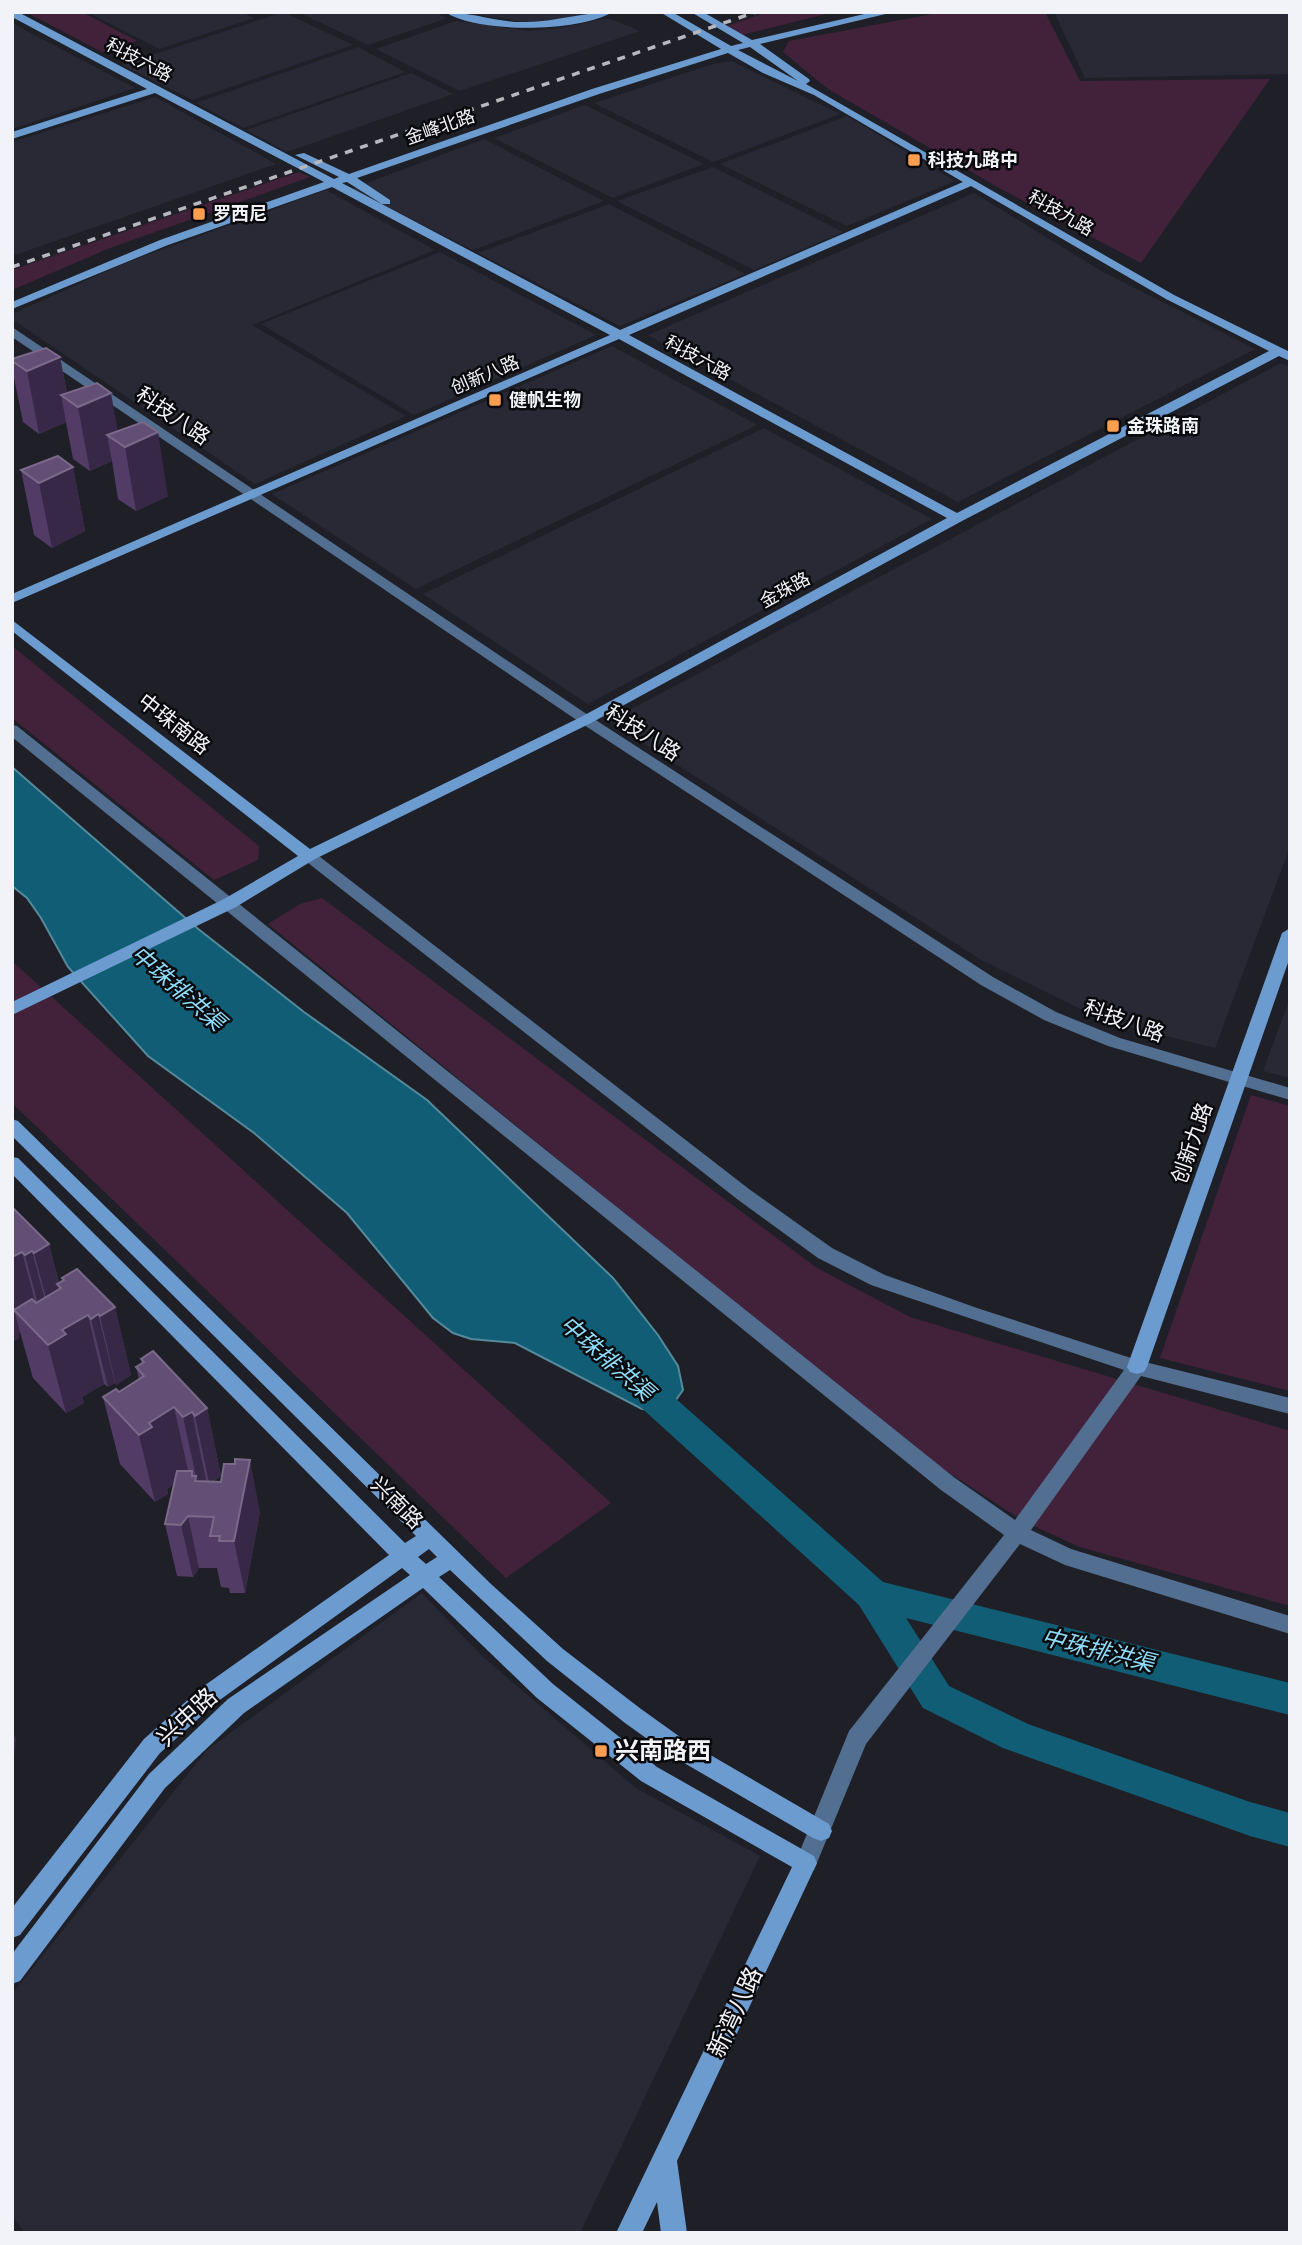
<svg xmlns="http://www.w3.org/2000/svg" width="1302" height="2245" viewBox="0 0 1302 2245" font-family="'Work Sans','Noto Sans SC',sans-serif">
<style>
.built{fill:#282935}
.green{fill:#42213b}
.water{fill:#115d75;stroke:#548a9c;stroke-width:2}
.lines{fill:none;stroke-linecap:round;stroke-linejoin:round}
.river{fill:#115d75;fill-rule:evenodd}
.street{fill:#526e90;fill-rule:evenodd}
.secondary{fill:#6c9bd0;fill-rule:evenodd}
.rail{stroke:#b7b8be;stroke-width:3.5;stroke-dasharray:8 8;stroke-linecap:butt}
.wall{fill:#523c65}
.shaded-wall{fill:#362846}
.building{fill:#634f75;stroke:#7a6989;stroke-width:2}
.poi-dot{fill:#fb9e50;stroke:#0a0a0d;stroke-width:2.5}
.labels{text-anchor:middle;stroke-width:5;stroke-linejoin:round;paint-order:stroke}
.far-street-label{font-size:18px;fill:#f2f3f8;stroke:#0a0a0d}
.far-poi-label{font-size:18px;font-weight:bold;fill:#f2f3f8;stroke:#0a0a0d;text-anchor:start}
.street-label{font-size:21px;fill:#f2f3f8;stroke:#0a0a0d}
.water-label{font-size:23px;font-style:italic;fill:#8edcfa;stroke:#0a0a0d}
.near-street-label{font-size:24px;fill:#f2f3f8;stroke:#0a0a0d}
.near-poi-label{font-size:24px;font-weight:bold;fill:#f2f3f8;stroke:#0a0a0d;text-anchor:start}
</style>
<rect width="100%" height="100%" fill="#1f2027"/>
<path class="built" d="M87 12H241L254 18 159 49Z
M283 12 353 45 193 100 122 65Z
M298 12H434L447 18 368 45Z
M462 12H581L585 14 553 21 524 22Z
M1054 12H1290V74L1085 78Z
M608 18 640 31 460 91 376 49 456 21 529 31 561 28Z
M12 23 135 88 12 129Z
M358 47 405 72 243 128 196 103Z
M731 61 840 114 713 162 594 103 713 64Z
M411 73 453 94 287 152 246 130Z
M155 97 276 164 12 256V142Z
M585 105 704 164 613 198 494 138Z
M847 116 955 181 847 226 720 164Z
M484 139 604 201 473 250 351 189Z
M713 167 843 232 754 270 617 201Z
M326 190 435 250 252 325 406 416 255 484 12 319V314L125 263Z
M974 193 1103 272 1255 349 958 502 648 335Z
M609 204 745 274 620 326 478 253Z
M440 252 596 335 414 415 261 324Z
M612 346 757 425 416 589 272 494Z
M1281 363 1290 367V847L1215 1048 1105 1021 983 961 609 721Z
M764 428 932 519 588 704 423 594Z
M1290 998V1078L1263 1071Z
M422 1593 482 1656 636 1788 760 1856 580 2233H25L12 2216V1994L207 1750Z"/>
<path class="green" d="M26 12H82L137 41 102 52Z
M768 12H834L742 35 727 26Z
M943 12H1045L1080 81 1270 79 1141 263 1001 189 828 89 783 52 789 41Z
M299 172 310 177 110 248 12 290V270Z
M12 646 259 846 258 860 214 880 12 718Z
M322 898 817 1268 910 1317 1290 1431V1606L1080 1547 1025 1522 926 1458 268 924 300 904Z
M12 961 611 1503 506 1578 12 1103Z
M1251 1095 1290 1106V1391L1160 1358Z"/>
<path class="water" d="M12 767 197 928 304 1012 427 1100 613 1278 658 1335 678 1366 683 1390 668 1411 642 1409 515 1343 471 1339 453 1333 433 1318 347 1213 254 1133 148 1056 68 967 41 918 27 898 12 886Z"/>
<g class="lines">
<path class="river" d="M637 1371 649 1375 883 1582 1290 1683V1715L906 1618 949 1686 1028 1724 1250 1802 1290 1813V1847L1250 1836 1003 1748 923 1708 859 1605 625 1393 621 1384 625 1375Z"/>
<path class="street" d="M12 327 591 717 993 977 1056 1012 1120 1038 1290 1088V1100L1108 1046 1044 1020 981 985 581 723 12 337Z
M12 725 17 726 955 1478 1015 1520 1124 1370 871 1285 818 1258 737 1199 303 859 301 856 303 853H315L749 1189 832 1248 885 1275 977 1308 1137 1360 1290 1398V1414L1141 1376 1031 1530 1071 1549 1290 1616V1634L1065 1565 1020 1544 866 1744 814 1870 806 1873 798 1870 795 1863 849 1731 1004 1535 941 1490 12 737Z"/>
<path class="secondary" d="M12 12H18L334 179 339 177 295 155 304 153 349 174 592 89 721 49 660 12H672L731 46 743 43 691 12H703L752 40 873 12H894L760 44 809 79 810 81 806 84 1174 295 1290 352V361L1279 356 962 521 591 723 315 859 236 907 12 1015V1002L224 899 298 856 12 631V620L310 849 581 717 947 518 619 339 12 603V594L610 335 332 187 168 245 12 309V302L160 240 324 182 155 93 12 139V132L147 89 12 17ZM750 47 798 81 738 50ZM728 53 763 73 814 95 963 182 620 330 342 183 347 182 382 204H390V200L357 178 599 94ZM971 186 1166 299 1269 351 957 513 629 335Z
M445 12C472 12 498 23 526 22 555 22 583 12 613 12 579 32 479 34 445 12Z
M1290 928V957L1147 1367 1144 1372 1137 1374 1130 1372 1127 1367 1282 933Z
M12 1119 18 1121 491 1584 563 1649 641 1709 683 1739 829 1824 832 1831 829 1838 821 1841 813 1838 667 1753 625 1723 547 1661 450 1570 439 1577 553 1684 657 1767 814 1856 817 1863 677 2161 687 2233H661L657 2202 642 2233H616L792 1867 641 1781 537 1698 423 1588 244 1713 165 1788 20 1981 12 1984V1954L149 1774 228 1699 410 1575 402 1568 217 1702 160 1753 20 1935 12 1938V1908L144 1739 201 1688 389 1555 12 1174V1157L18 1158 405 1543 416 1536 12 1136ZM429 1549 437 1557 426 1564 418 1557Z"/>
<path class="rail" d="M12 267 756 12"/>
</g>
<path class="wall" d="M60 357 67 393 118 431 168 496 136 511 118 499 112 461 90 471 73 459 66 422 39 434 23 422 12 368V359Z
M73 467 85 531 52 548 34 535 21 470Z
M12 1208 49 1244 59 1283 63 1281 62 1278 115 1307 131 1375 116 1385 115 1383 108 1387 104 1384 82 1397 84 1403 66 1413 33 1378 20 1332 18 1333 19 1338 12 1342Z
M141 1359 207 1408 221 1476 212 1482 260 1512 245 1593H230L229 1588 221 1587 217 1568H199L193 1577 177 1576 165 1524 174 1484 167 1489 168 1494 155 1502 120 1464 103 1397 119 1392 139 1380 136 1367 142 1363Z"/>
<path class="shaded-wall" d="M60 357 68 400 61 395 66 422 39 434 27 371Z
M111 393 120 444 107 435 112 461 90 471 78 407Z
M158 432 168 496 136 511 125 447Z
M73 467 85 531 52 548 39 483Z
M49 1244 60 1287 57 1284 65 1313 52 1321 34 1253Z
M32 1251 50 1319 43 1323 25 1255Z
M22 1252 40 1320 14 1310 20 1332 18 1333 19 1338 12 1342V1257Z
M115 1307 131 1375 116 1385 100 1316Z
M98 1314 115 1383 108 1387 91 1319Z
M88 1315 104 1384 82 1397 84 1403 66 1413 48 1345 62 1330Z
M174 1407 189 1475 167 1489 168 1494 155 1502 139 1435 149 1423Z
M207 1408 221 1476 209 1483 195 1416Z
M192 1412 206 1480 198 1485 183 1417Z
M250 1460 260 1512 245 1593 234 1541Z
M188 1516 199 1568 193 1577 181 1525Z
M12 1728 16 1739 14 1757 12 1753Z"/>
<path class="building" d="M46 348 60 357 27 371 12 361V359Z
M97 383 111 393 78 407 61 395Z
M143 422 158 432 125 447 107 435Z
M58 456 73 467 39 483 21 470Z
M12 1208H13L49 1244 34 1253 32 1251 25 1255 22 1252 12 1257Z
M77 1269 115 1307 100 1316 98 1314 91 1319 88 1315 62 1330 66 1334 48 1345 14 1310 32 1299 36 1303 61 1288 57 1284 64 1280 62 1278Z
M153 1351 207 1408 195 1416 192 1412 183 1417 174 1407 149 1423 152 1427 139 1435 103 1397 116 1389 119 1392 144 1376 136 1367 144 1362 141 1359Z
M235 1459 250 1460 234 1541H219L220 1536H210L214 1517 188 1516 181 1525 165 1524 177 1471H192V1476H196L195 1481 221 1482 224 1464H235Z"/>
<g class="poi-dot">
<rect x="907" y="153" width="14" height="14" rx="3.5"/>
<rect x="192" y="207" width="14" height="14" rx="3.5"/>
<rect x="488" y="393" width="14" height="14" rx="3.5"/>
<rect x="1106" y="419" width="14" height="14" rx="3.5"/>
<rect x="594" y="1744" width="14" height="14" rx="3.5"/>
</g>
<g class="labels">
<g class="far-street-label">
<text transform="translate(139 60) rotate(28)" y="6">科技六路</text>
<text transform="translate(440 127) rotate(-19)" y="6">金峰北路</text>
<text transform="translate(1061 213) rotate(30)" y="6">科技九路</text>
<text transform="translate(698 358) rotate(29)" y="6">科技六路</text>
<text transform="translate(485 375) rotate(-23)" y="6">创新八路</text>
<text transform="translate(785 590) rotate(-29)" y="6">金珠路</text>
</g>
<g class="far-poi-label">
<text x="928" y="166">科技九路中</text>
<text x="213" y="220">罗西尼</text>
<text x="509" y="406">健帆生物</text>
<text x="1127" y="432">金珠路南</text>
</g>
<g class="street-label">
<text transform="translate(173 416) rotate(35)" y="7">科技八路</text>
<text transform="translate(174 724) rotate(38)" y="7">中珠南路</text>
<text transform="translate(643 733) rotate(33)" y="7">科技八路</text>
<text transform="translate(1124 1021) rotate(20)" y="7">科技八路</text>
<text transform="translate(1192 1143) rotate(-71)" y="7">创新九路</text>
<text transform="translate(397 1503) rotate(45)" y="7">兴南路</text>
</g>
<g class="water-label">
<text transform="translate(178 988) rotate(41)" y="8">中珠排洪渠</text>
<text transform="translate(607 1358) rotate(41)" y="8">中珠排洪渠</text>
<text transform="translate(1098 1650) rotate(14)" y="8">中珠排洪渠</text>
</g>
<g class="near-street-label">
<text transform="translate(187 1717) rotate(-43)" y="8">兴中路</text>
<text transform="translate(735 2012) rotate(-65)" y="8">新湾八路</text>
</g>
<g class="near-poi-label">
<text x="615" y="1759">兴南路西</text>
</g>
</g>
<rect width="1302" height="2245" fill="none" stroke="#f2f3f8" stroke-width="28"/>
</svg>
